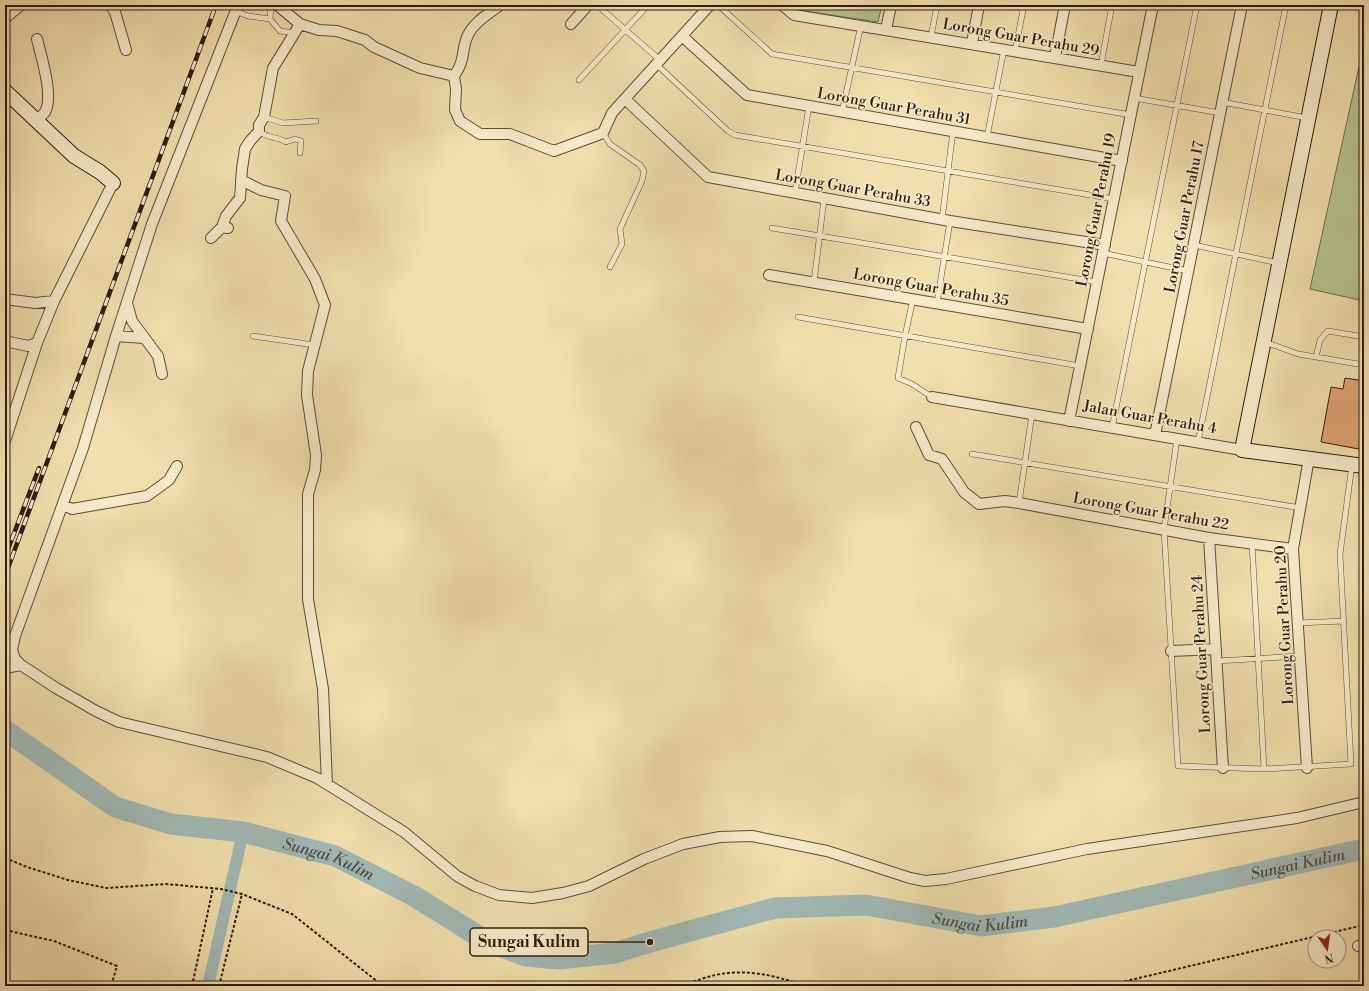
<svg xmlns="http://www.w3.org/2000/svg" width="1369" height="991" viewBox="0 0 1369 991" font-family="'Libre Bodoni',serif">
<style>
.green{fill:#b6c28d;stroke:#726e4e}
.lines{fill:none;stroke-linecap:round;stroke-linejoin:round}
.canal{stroke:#a1b9b7;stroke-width:12}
.river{stroke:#a1b9b7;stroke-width:21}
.building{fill:#dca172;stroke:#2d1b10}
.lane-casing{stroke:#5e4c37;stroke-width:6}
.street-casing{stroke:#5e4c37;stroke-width:12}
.secondary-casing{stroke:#2d1b10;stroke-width:16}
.path{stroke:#2d1b10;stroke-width:2;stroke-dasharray:3 2;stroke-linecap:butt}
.lane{stroke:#f6eaca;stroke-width:5}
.street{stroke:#f6eaca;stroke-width:10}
.secondary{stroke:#f6eaca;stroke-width:14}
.rail-casing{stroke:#2d1b10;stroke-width:4.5}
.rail{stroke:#f6eaca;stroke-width:3;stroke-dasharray:9;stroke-linecap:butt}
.labels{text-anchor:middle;stroke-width:3;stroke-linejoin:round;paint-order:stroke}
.street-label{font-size:15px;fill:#2d1b10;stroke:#f6eaca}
.water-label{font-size:16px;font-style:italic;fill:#504a42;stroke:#f6eaca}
.leader{fill:none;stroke:#2d1b10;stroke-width:1.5}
.callout-dot{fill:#2d1b10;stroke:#f6eaca;stroke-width:1.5}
.callout{fill:#f6eaca;stroke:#2d1b10;stroke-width:1.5}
.callout-label{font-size:16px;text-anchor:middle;font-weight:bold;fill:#2d1b10}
</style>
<rect width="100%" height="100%" fill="#f1dfad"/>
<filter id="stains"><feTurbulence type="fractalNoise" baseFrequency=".005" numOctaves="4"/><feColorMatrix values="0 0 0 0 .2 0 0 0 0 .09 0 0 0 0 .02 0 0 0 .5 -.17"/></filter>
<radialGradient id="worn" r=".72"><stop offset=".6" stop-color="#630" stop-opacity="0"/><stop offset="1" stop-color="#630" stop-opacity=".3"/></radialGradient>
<path class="green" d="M791 5H882L878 22 797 10Z
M1364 44V301L1310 289Z"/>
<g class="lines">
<path class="canal" d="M208 986 243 832"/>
<path class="river" id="s1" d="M5 730 115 807 171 824 243 832 335 856 414 896 486 941 526 956 559 959 615 953 650 942 775 908 866 905 981 926 1054 917 1364 849"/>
</g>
<path class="building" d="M1345 378 1364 381V450L1321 442 1331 387 1343 389Z"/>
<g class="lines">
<defs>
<path id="lane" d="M271 5 270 19 280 31 295 33
M597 5 660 60
M718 5 772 54 1131 115
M235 11 248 16 270 19
M931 37 937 5
M1015 51 1024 5
M656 64 728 131 735 135 1114 199
M1101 65 1112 5
M579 80 648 5
M1134 98 1220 113
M1222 102 1307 118
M842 112 861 25
M264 117 283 123 316 121
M259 131C267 139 277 136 286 142L295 139 301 141 300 153
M603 133 610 144 640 165 644 171 642 181 620 229 622 244 610 267
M987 137 1004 49
M795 193 809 106
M942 220 953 131
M772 228 1097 282
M1194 245 1278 263
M1103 253 1188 271
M814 282 824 199
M913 299 905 336 898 378 912 384 932 397
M937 303 950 221
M798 317 1080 366
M253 336 314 345
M1265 342 1298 354 1364 365
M1316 357 1320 340 1328 331 1364 337
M1112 428 1197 5
M1177 439 1164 529 1178 766 1264 769 1351 764 1340 554 1352 465
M1198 442 1286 5
M972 454 1301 508
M1019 503 1032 414
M1252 543 1264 769
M1298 623 1343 621
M1217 661 1300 656"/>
<path id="street" d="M110 5 115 12 126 50
M238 5 152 224 116 336 83 448 15 636 12 650 15 659 21 665 56 688 96 711 119 722 267 757 317 778 404 832 457 876 475 886 499 895 532 898 563 893 589 886 644 859 683 844 720 837 752 836 827 851 910 878 925 881 946 879 1087 849 1297 818 1364 802
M277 5 300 24 319 30 337 31 365 40 374 47 420 68 454 76
M500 5C490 13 474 22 468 35 461 49 466 60 454 76L456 89 455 110 460 121 480 134H510L554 151 603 133 612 113 710 5
M782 5 794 15 1139 72
M5 18 21 5
M571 24 588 5
M886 30 891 5
M682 36 747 95 1122 161
M972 43 979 5
M1055 57 1065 5
M625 99 708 177 950 221 1105 245
M36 120C38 118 43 115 45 112 54 96 41 56 37 39
M241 180 261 190 285 196 281 221 315 279 325 305 308 371 307 395 316 455 315 470 308 494V599L323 689 327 784
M228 228 222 227 226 216 240 198 242 169 245 149 250 141 259 131V125L264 117 273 68 300 24
M211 238 222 227
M769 275 1088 329
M5 299 35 303 54 301
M127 303 132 321 158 356 162 374
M116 336 144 338
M5 341 28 346 37 343
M932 397 1242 450
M1069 421 1153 5
M916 427 929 455 942 459 964 492 979 504 1005 501 1019 503 1209 538 1293 549
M1155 435 1242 5
M5 441 37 343 54 301 113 183
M63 505 72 509 147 496 169 480 177 466
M1209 538 1223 768
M1171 651 1216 649
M5 668 21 665
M1307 768 1293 549 1309 458
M1358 946H1364"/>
<path id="secondary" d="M1331 5 1242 450 1364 466
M5 91 74 156 100 172 113 183"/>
</defs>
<use href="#lane" class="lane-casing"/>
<use href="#street" class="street-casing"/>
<use href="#secondary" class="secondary-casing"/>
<path class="path" d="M5 858 27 867 68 880 106 888 166 884 221 889 242 894 292 914 383 986
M5 930 54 941 117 966 111 986
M192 986 213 888
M219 986 242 894
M684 986C728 965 762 971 806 986
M1105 986 1364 925"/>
<use href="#lane" class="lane"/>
<use href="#street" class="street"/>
<use href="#secondary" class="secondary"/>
<defs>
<path id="rail" d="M5 557 39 468
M5 576 216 5"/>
</defs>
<use href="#rail" class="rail-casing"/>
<use href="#rail" class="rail"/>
</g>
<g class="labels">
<g class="street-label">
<text transform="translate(1021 37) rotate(10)" y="5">Lorong Guar Perahu 29</text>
<text transform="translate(894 106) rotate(10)" y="5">Lorong Guar Perahu 31</text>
<text transform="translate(853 188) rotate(10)" y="5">Lorong Guar Perahu 33</text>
<text transform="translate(1096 210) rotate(-79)" y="5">Lorong Guar Perahu 19</text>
<text transform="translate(1184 217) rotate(-79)" y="5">Lorong Guar Perahu 17</text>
<text transform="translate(931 287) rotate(10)" y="5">Lorong Guar Perahu 35</text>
<text transform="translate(1150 417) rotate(10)" y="5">Jalan Guar Perahu 4</text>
<text transform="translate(1151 511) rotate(10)" y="5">Lorong Guar Perahu 22</text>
<text transform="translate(1284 625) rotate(-93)" y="5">Lorong Guar Perahu 20</text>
<text transform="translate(1201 654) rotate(-93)" y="5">Lorong Guar Perahu 24</text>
</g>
<g class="water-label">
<text dy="6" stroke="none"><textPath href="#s1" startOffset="355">Sungai Kulim</textPath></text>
<text dy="6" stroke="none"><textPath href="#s1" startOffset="1363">Sungai Kulim</textPath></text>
<text dy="6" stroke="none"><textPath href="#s1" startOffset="1039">Sungai Kulim</textPath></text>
</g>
</g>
<path class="leader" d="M650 942L588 942"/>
<circle class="callout-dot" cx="650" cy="942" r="4"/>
<rect class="callout" x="470" y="928" width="118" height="28" rx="4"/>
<g class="callout-label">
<text x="529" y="947">Sungai Kulim</text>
</g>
<rect width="1369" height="991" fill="none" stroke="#f1dfad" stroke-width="20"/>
<rect x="6" y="6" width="1357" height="979" fill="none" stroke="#2d1b10" stroke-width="2"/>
<rect x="10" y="10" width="1349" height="971" fill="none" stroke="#2d1b10"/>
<g transform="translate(1327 949) rotate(167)"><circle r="19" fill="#f6eaca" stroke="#a69780"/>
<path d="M0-3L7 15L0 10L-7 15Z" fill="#8f2418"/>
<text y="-6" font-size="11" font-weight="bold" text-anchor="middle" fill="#2d1b10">N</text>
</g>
<rect width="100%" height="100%" filter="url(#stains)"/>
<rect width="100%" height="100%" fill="url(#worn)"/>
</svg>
